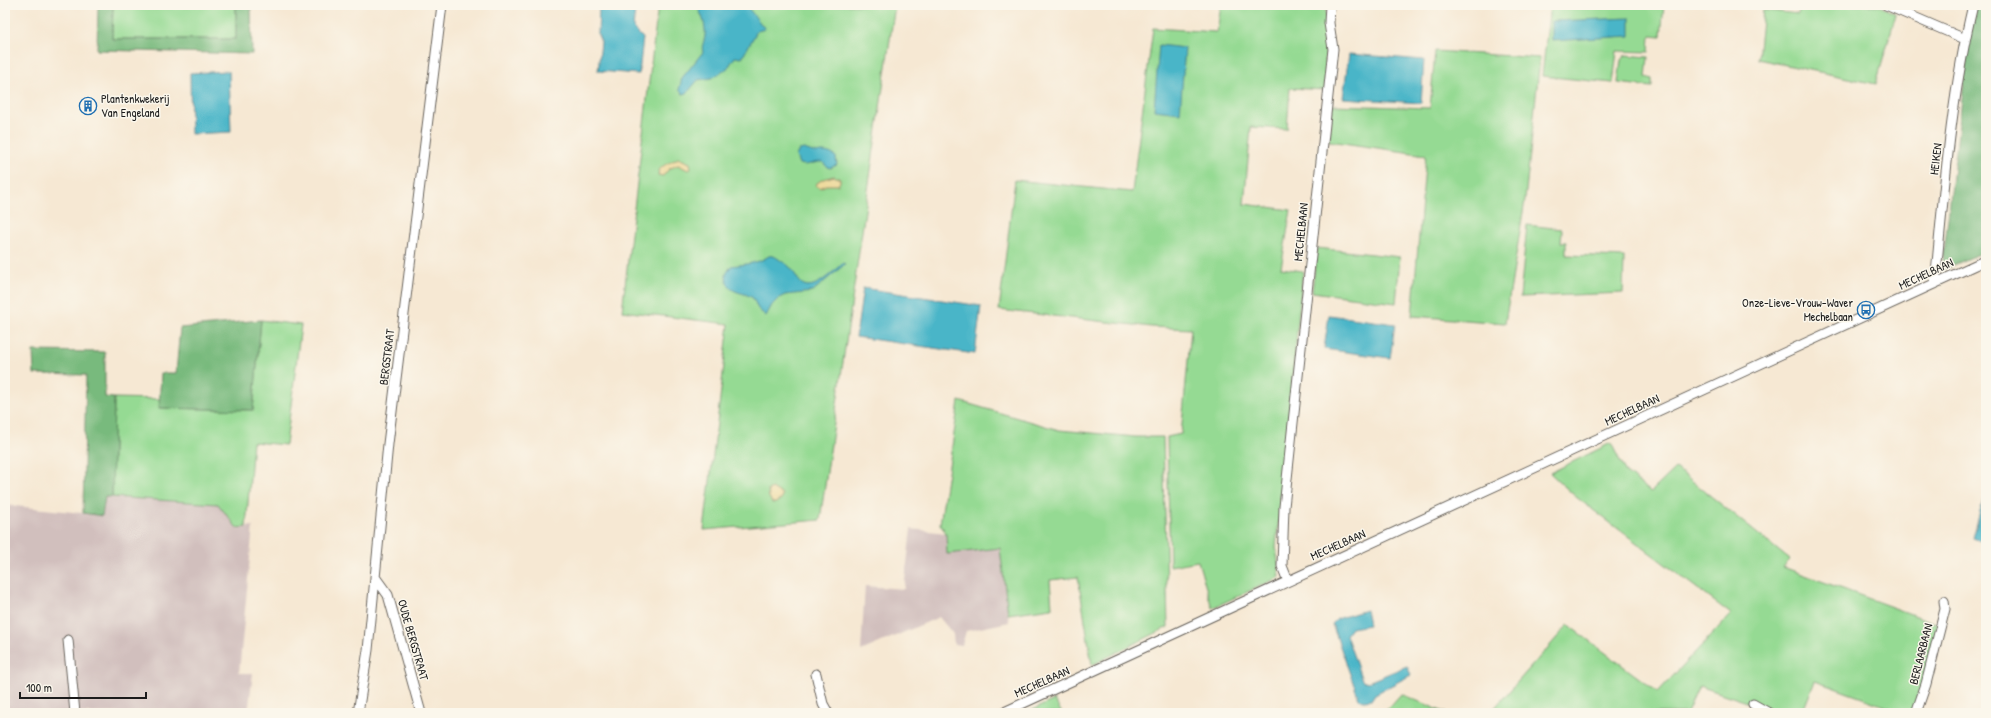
<svg xmlns="http://www.w3.org/2000/svg" width="1991" height="718" viewBox="0 0 1991 718" font-family="'Patrick Hand',sans-serif">
<style>
.industrial{fill:#d1bfbd}
.green{fill:#95da93;stroke:#587b58}
.forest{fill:#78ba7d;stroke:#4a6b4c}
.sand{fill:#eeda9e;stroke:#857b5d}
.water{fill:#4ab5c8;stroke:#336872}
.lines{fill:none;stroke-linecap:round;stroke-linejoin:round}
.minor-casing{stroke:#68635c;stroke-width:11}
.minor{stroke:#fff;stroke-width:9}
.labels{text-anchor:middle;stroke-width:3;stroke-linejoin:round;paint-order:stroke}
.poi-label{font-size:12px;fill:#1c1c1c;stroke:#fbf7ec;text-anchor:start}
.street-label{font-size:12px;fill:#1c1c1c;stroke:#fbf7ec}
</style>
<rect width="100%" height="100%" fill="#fbf7ec"/>
<filter id="ink" filterUnits="userSpaceOnUse"><feTurbulence type="fractalNoise" baseFrequency=".025" numOctaves="2"/><feDisplacementMap in="SourceGraphic" scale="8" xChannelSelector="R" yChannelSelector="G"/><feConvolveMatrix kernelMatrix="1 2 1 2 8 2 1 2 1" color-interpolation-filters="sRGB"/></filter>
<filter id="wash" filterUnits="userSpaceOnUse"><feTurbulence type="fractalNoise" baseFrequency=".012" numOctaves="4" result="noise"/><feDisplacementMap in="SourceGraphic" scale="16" xChannelSelector="R" yChannelSelector="G"/><feGaussianBlur stdDeviation="0.9" result="paint"/><feColorMatrix in="noise" values="0 0 0 0 0 0 0 0 0 0 0 0 0 0 0 0 0 1.4 0 .05"/><feComposite in="paint" operator="in"/></filter>
<g filter="url(#wash)">
<rect width="100%" height="100%" fill="#f6e8d3"/>
<path class="industrial" d="M105 497 218 504 237 528 253 526 239 673H253L248 713H5V505L102 515Z
M911 529 946 533 947 554 1000 548 1009 622 966 631 962 645 954 644 953 634 939 617 861 651 865 586 904 589Z"/>
<path class="green" d="M113 5H236V39H112Z
M658 5H895L820 520 704 530 729 324 622 311Z
M1221 5H1326L1325 90 1290 88 1287 129 1251 127 1244 204 1291 210 1281 268 1303 271 1276 547 1280 577 1212 608 1198 561 1170 566 1167 437 1181 434 1191 329 1152 327 999 310 1015 180 1132 192 1153 28 1217 32Z
M1550 5H1664L1661 36 1650 35 1649 52 1617 51 1613 83 1542 76Z
M1801 5H1878L1896 14 1876 84 1758 59 1763 10 1798 14Z
M1435 51 1540 58 1525 200 1505 323 1412 316 1426 155 1329 141 1332 105 1430 108Z
M1625 55 1648 57 1646 77 1652 79V87L1618 83 1621 60Z
M1527 225 1562 229 1561 242H1566V255L1624 257 1623 293 1520 297Z
M1317 248 1400 257 1396 303 1312 292Z
M261 320 301 325 286 445 253 442 246 527 237 528 218 504 112 497 114 398 160 399V408L253 410Z
M959 401 1059 430 1136 437H1163L1168 627 1092 665 1078 577 1050 580 1052 608 1008 614 1000 548 947 554 946 533 940 524Z
M1611 443 1626 473 1651 492 1676 468 1790 560 1783 567 1938 624 1928 668 1913 713H1904L1815 681 1802 713H1780L1699 686 1687 713H1490L1568 625 1658 692 1731 614 1576 497 1550 473Z
M1401 694 1446 713H1384Z
M1054 700 1062 713H1026Z"/>
<path class="forest" d="M98 5H113L112 39H236V5H251L252 54 97 50Z
M1977 5H1986V251L1942 270 1969 39Z
M261 320 253 410 159 408 161 373H176L180 328Z
M33 351 105 352V397L114 398 112 497H105L102 516 83 513 86 375 34 374Z"/>
<path class="sand" d="M678 158 690 163 691 168 688 170 678 165 669 169 663 176 658 175C658 165 671 163 678 158Z
M834 176 840 179V182L838 185H826L820 188 816 186 817 183 823 179Z
M772 488 782 494 781 499 776 503H772L769 497 768 490Z"/>
<path class="water" d="M696 5H749V9L765 29 757 31 742 58 735 57 727 69 712 78 698 80 687 93 683 94 679 90 682 78 703 52C701 46 704 43 705 36 706 25 702 14 696 5Z
M599 8 635 10 633 28 643 38 639 74 598 71 601 42 598 35Z
M1630 18V36L1552 41V21Z
M1159 45 1185 48 1180 113 1154 110Z
M1349 54 1424 60 1421 103 1343 98Z
M229 71 231 132 191 134 190 73Z
M804 149 816 153C823 151 831 152 836 157L837 165 830 168 827 167 823 162C814 161 808 167 799 164L796 156 799 150Z
M769 256C775 255 778 259 783 262 795 269 793 274 801 283 813 294 834 270 843 263L845 264 812 292 785 295 779 298 772 305 766 316 758 309 753 298C741 290 726 295 726 274L731 266C745 264 757 264 769 256Z
M863 288 981 306 975 354 856 337Z
M1329 315 1395 324 1390 358 1324 349Z
M1984 497 1986 498V543L1973 538Z
M1366 610 1369 625 1351 628 1346 635 1362 680 1368 682 1407 666 1411 675 1375 694 1371 700 1364 701 1359 699 1332 624 1337 619Z"/>
</g>
<g filter="url(#ink)">
<g class="lines">
<defs>
<path id="minor" d="M1886 5 1965 39
M1935 284C1944 191 1951 96 1973 5
M375 577 388 595 421 713
M1288 581 1282 566 1284 507 1333 49 1329 23 1330 5
M68 640 75 713
M816 674 823 704 828 713
M1753 704 1769 713
M358 713 368 650 388 444 442 5
M1002 713 1986 260
M1916 713 1926 684 1945 609 1944 601"/>
</defs>
<use href="#minor" class="minor-casing"/>
<use href="#minor" class="minor"/>
</g>
</g>
<defs>
<symbol id="building-ring" viewBox="-11 -11 22 22"><circle r="9.5" fill="#fbf7ec" stroke="#1f6fb2" stroke-width="1.5"/><path d="M-4-6H4V6H1V3H-1V6H-4ZM-2.5-4.3h1.7v1.8h-1.7ZM.8-4.3h1.7v1.8H.8ZM-2.5-1h1.7V.8h-1.7ZM.8-1h1.7V.8H.8Z" fill="#1f6fb2"/></symbol>
<symbol id="bus-ring" viewBox="-11 -11 22 22"><circle r="9.5" fill="#fbf7ec" stroke="#1f6fb2" stroke-width="1.5"/><path d="M-5-6H5V4H4V6H2V4H-2V6H-4V4H-5ZM-3.5-4V0h7V-4ZM-3.5 1.2v1.5H-2V1.2ZM2 1.2v1.5H3.5V1.2Z" fill="#1f6fb2"/></symbol>
</defs>
<g fill-rule="evenodd">
<use href="#building-ring" x="78" y="96" width="20" height="20"/>
<use href="#bus-ring" x="1856" y="300" width="20" height="20"/>
</g>
<g class="labels">
<g class="poi-label">
<text x="101" y="103">Plantenkwekerij<tspan x="101" dy="14">Van Engeland</tspan></text>
<text x="1853" y="307" text-anchor="end">Onze-Lieve-Vrouw-Waver<tspan x="1853" dy="14">Mechelbaan</tspan></text>
</g>
<g class="street-label">
<text transform="translate(1936 159) rotate(-83)" y="4">HEIKEN</text>
<text transform="translate(1301 232) rotate(-84)" y="4">MECHELBAAN</text>
<text transform="translate(1926 274) rotate(-25)" y="4">MECHELBAAN</text>
<text transform="translate(387 357) rotate(-83)" y="4">BERGSTRAAT</text>
<text transform="translate(1632 410) rotate(-25)" y="4">MECHELBAAN</text>
<text transform="translate(1338 545) rotate(-24)" y="4">MECHELBAAN</text>
<text transform="translate(413 640) rotate(74)" y="4">OUDE BERGSTRAAT</text>
<text transform="translate(1921 654) rotate(-76)" y="4">BERLAARBAAN</text>
<text transform="translate(1042 682) rotate(-24)" y="4">MECHELBAAN</text>
</g>
</g>
<rect width="1991" height="718" fill="none" stroke="#fbf7ec" stroke-width="20"/>
<path d="M20 692v6h126v-6" fill="none" stroke="#1c1c1c" stroke-width="2"/>
<text x="26" y="692" font-size="12" fill="#1c1c1c" stroke="#fbf7ec" stroke-width="3" paint-order="stroke">100 m</text>
</svg>
